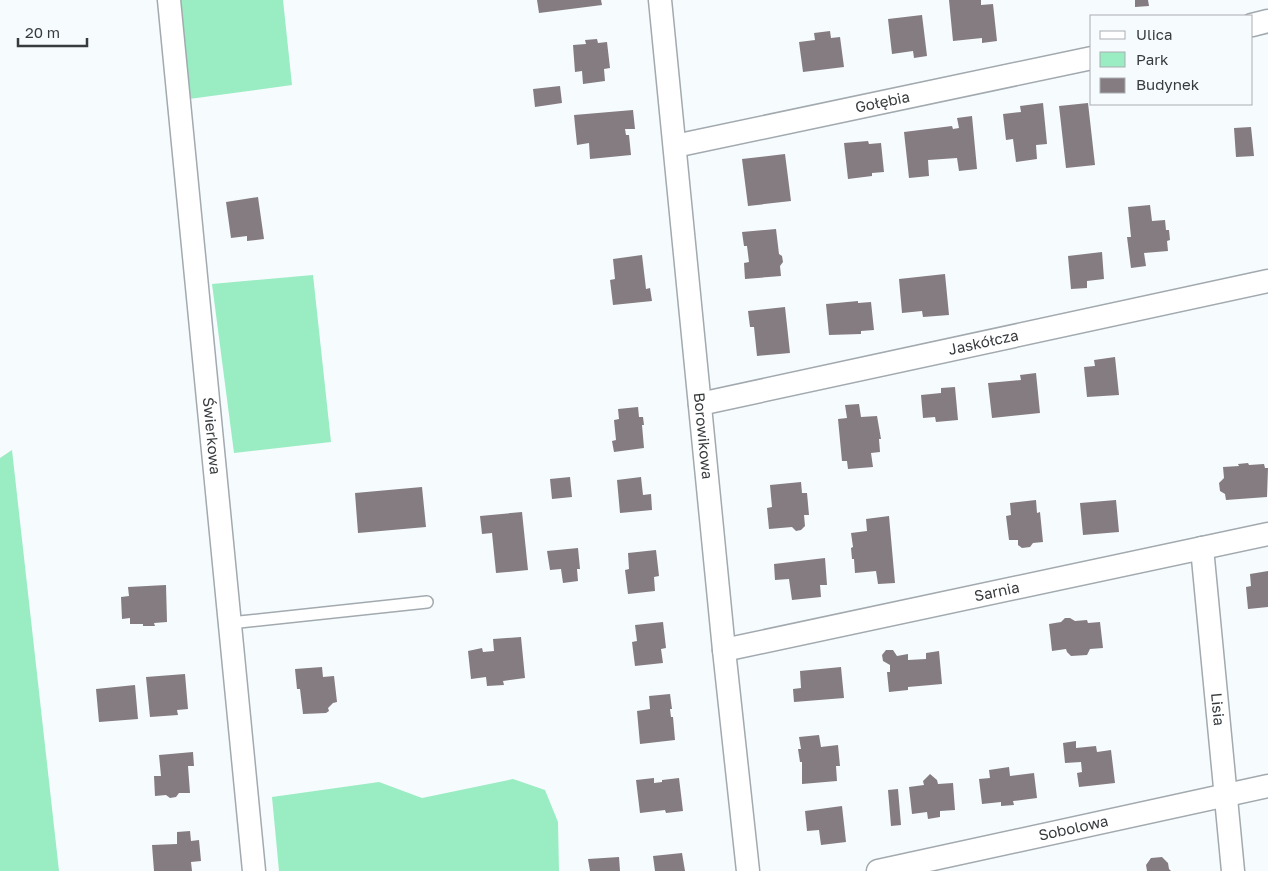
<svg xmlns="http://www.w3.org/2000/svg" width="1268" height="871" viewBox="0 0 1268 871" font-family="'Golos Text',sans-serif">
<style>
.green{fill:#9aecc3}
.building{fill:#847c80}
.lines{fill:none;stroke-linecap:round;stroke-linejoin:round}
.lane-casing{stroke:#a2aaaf;stroke-width:14}
.street-casing{stroke:#a2aaaf;stroke-width:25}
.lane{stroke:#fff;stroke-width:11}
.street{stroke:#fff;stroke-width:22}
.labels{text-anchor:middle;stroke-width:5;stroke-linejoin:round;paint-order:stroke}
.street-label{font-size:15px;fill:#383b3d;stroke:#f6fbfe}
</style>
<rect width="100%" height="100%" fill="#f6fbfe"/>
<path class="green" d="M179 0H283L292 85 189 99Z
M313 275 331 442 234 453 212 284Z
M12 450 59 871H0V458Z
M513 779 545 790 558 822 559 871H279L272 797 379 782 422 798Z"/>
<path class="building" d="M537 0H601L602 5 539 13Z
M949 0H981V5L993 4 997 41 982 43V38L953 41Z
M1135 0H1148L1149 6 1135 7Z
M922 15 927 56 914 58 913 51 892 54 888 19Z
M830 31 831 38 840 37 844 67 803 72 799 42 815 40 814 33Z
M597 39 598 43 607 42 610 68 604 69 605 81 583 84 582 71 575 72 573 45 586 44 585 40Z
M560 86 562 103 535 107 533 89Z
M1043 103 1047 144 1036 145 1037 159 1016 162 1013 139 1006 140 1003 114 1021 112 1020 106Z
M1088 103 1095 165 1066 168 1059 106Z
M633 110 635 129H625L626 135H629L631 155 590 159 589 143 577 145 574 115Z
M972 116 977 169 959 171 957 158 928 160 929 176 909 178 904 132 952 126 953 129 959 128 957 118Z
M1251 127 1254 156 1236 157 1234 128Z
M868 141 869 144 881 143 884 172 872 173V176L848 179 844 143Z
M785 154 791 201 748 206 742 159Z
M258 197 264 239 247 241V236L231 238 226 202Z
M1150 205 1152 221 1165 220 1166 230H1169L1170 240 1167 241 1168 251 1144 253 1146 266 1131 268 1127 237H1131L1128 207Z
M776 229 779 254 782 256 783 262 780 266 781 276 745 279 744 263 749 262 747 246H744L742 232Z
M1102 252 1104 279 1087 281V288L1071 289 1068 256Z
M642 255 646 289 650 288 652 301 613 305 610 280 615 279 613 259Z
M945 274 949 315 923 317 922 311 902 313 899 279Z
M858 301V303L871 302 874 330 861 331V334L829 335 826 304Z
M785 307 790 353 757 356 754 327H750L748 311Z
M1115 357 1119 395 1087 397 1084 367 1095 366 1094 360Z
M1036 373 1040 413 992 418 988 383 1021 380 1020 375Z
M955 387 958 420 936 422 935 417 923 418 921 395 941 393V388Z
M859 404 861 417 877 416 881 439H879L880 452 871 453 873 467 848 469 847 461H842L838 419 847 418 845 405Z
M638 407 639 417H643L644 425H642L644 448 614 452 612 441 616 440 614 420 619 419 618 409Z
M1248 463 1249 465 1264 464 1265 468H1268L1267 497 1226 500 1225 494 1220 491 1219 483 1224 478 1223 467 1239 466 1238 464Z
M570 477 572 497 552 499 550 479Z
M641 477 643 495 651 494 652 510 620 513 617 480Z
M801 482 802 493H807L809 515H804L805 526 801 530 796 531 792 527 769 529 767 508 772 507 770 485Z
M422 487 426 527 358 533 355 493Z
M1036 500 1037 513 1040 512 1043 542 1033 543 1030 547 1022 548 1018 545V540H1009L1006 516 1011 515 1010 503Z
M1116 500 1119 532 1083 535 1080 503Z
M522 512 528 570 496 573 492 533 482 534 480 516Z
M889 516 895 583 878 584 876 571 855 573 854 559H852L851 548 853 547 851 533 867 531 866 519Z
M578 548 580 569H577L578 581 563 583 561 569 550 570 547 551Z
M656 550 659 576 654 577 655 591 628 594 625 570 629 569 628 553Z
M825 558 827 585H820L821 597 792 600 789 579 775 580 774 564Z
M1268 571V607L1248 609 1246 587 1251 586 1250 574Z
M166 585 167 622 154 623 155 626H143V624H130V618L122 619 121 597 129 596 128 587Z
M1065 618H1070L1075 621 1087 620 1088 623 1100 622 1103 648 1090 649 1087 655 1071 656 1067 652 1066 649 1052 651 1049 624 1061 622Z
M663 622 666 648 661 649 663 663 635 666 632 642 637 641 635 625Z
M521 637 525 678 503 681 504 685 487 686 486 677 471 679 468 651 482 648 483 652 494 651 493 639Z
M886 650H893L897 656 908 654V660L926 659V653L939 651 942 684 908 687V690L889 692 887 672H890V665L883 661 882 655Z
M322 667 323 677 334 676 337 702 333 703 328 708 329 711 326 713 303 714 300 689H297L295 669Z
M841 667 844 698 794 702 793 689 801 688 800 671Z
M185 674 188 709 177 710 178 715 150 717 146 677Z
M135 685 138 719 99 722 96 689Z
M670 694 672 709H670L671 717H673L675 740 640 744 637 711 650 709 649 696Z
M819 735 821 747 838 745 840 766H836L837 781 802 784V762H800L798 749H801L799 737Z
M1076 741V748L1096 746 1097 752 1111 750 1115 783 1079 787 1077 773 1082 772 1081 762 1065 763 1063 743Z
M193 752 194 766H188L190 793H179L176 797 170 798 166 795 155 796 154 776H161L159 755Z
M1009 767 1010 776 1034 773 1037 798 1013 801 1014 805 1001 806V802L982 804 979 779 990 778 989 770Z
M930 774 937 780 938 784 953 783 955 810 940 811V817L928 819 927 812 912 814 909 787 924 785 923 781Z
M654 778V783L662 782V780L679 778 683 811 666 813 665 810 640 813 636 780Z
M898 789 901 825 891 826 888 790Z
M842 806 846 842 821 845 819 830 807 831 805 811Z
M190 831 191 841 199 840 201 861 191 862 192 871H154L152 845 177 844V832Z
M682 853 685 871H655L653 856Z
M619 857 620 871H590L588 859Z
M1162 857 1168 863 1169 869 1171 871H1147L1146 865 1151 858Z"/>
<g class="lines">
<defs>
<path id="lane" d="M230 623 427 602"/>
<g id="street">
<path id="s1" d="M169 0 254 871"/>
<path id="s2" d="M660 0 724 650 748 871"/>
<path d="M1252 25 1268 21"/>
<path id="s3" d="M675 146 1092 58"/>
<path id="s4" d="M700 404 1268 281"/>
<path id="s5" d="M1202 548 1233 871"/>
<path id="s6" d="M724 650 1268 534"/>
<path id="s7" d="M878 871 1268 786"/>
</g>
</defs>
<use href="#lane" class="lane-casing"/>
<use href="#street" class="street-casing"/>
<use href="#lane" class="lane"/>
<use href="#street" class="street"/>
</g>
<g class="labels">
<g class="street-label">
<text dy="5" stroke="none"><textPath href="#s3" startOffset="212">Gołębia</textPath></text>
<text dy="5" stroke="none"><textPath href="#s4" startOffset="290">Jaskółcza</textPath></text>
<text dy="5" stroke="none"><textPath href="#s1" startOffset="438">Świerkowa</textPath></text>
<text dy="5" stroke="none"><textPath href="#s2" startOffset="438">Borowikowa</textPath></text>
<text dy="5" stroke="none"><textPath href="#s6" startOffset="279">Sarnia</textPath></text>
<text dy="5" stroke="none"><textPath href="#s5" startOffset="162">Lisia</textPath></text>
<text dy="5" stroke="none"><textPath href="#s7" startOffset="200">Sobolowa</textPath></text>
</g>
</g>
<rect x="1090" y="15" width="162" height="90" fill="#f6fbfe" stroke="#aaaeb1"/>
<rect x="1100" y="31" width="25" height="8" fill="#ffffff" stroke="#aaaeb1"/>
<text x="1136" y="40" font-size="15" fill="#383b3d">Ulica</text>
<rect x="1100" y="52" width="25" height="15" fill="#9aecc3" stroke="#aaaeb1"/>
<text x="1136" y="65" font-size="15" fill="#383b3d">Park</text>
<rect x="1100" y="78" width="25" height="15" fill="#847c80" stroke="#aaaeb1"/>
<text x="1136" y="90" font-size="15" fill="#383b3d">Budynek</text>
<path d="M18 38v8h69v-8" fill="none" stroke="#383b3d" stroke-width="2.5"/>
<text x="25" y="38" font-size="15" fill="#383b3d" stroke="#f6fbfe" stroke-width="4" paint-order="stroke">20 m</text>
</svg>
